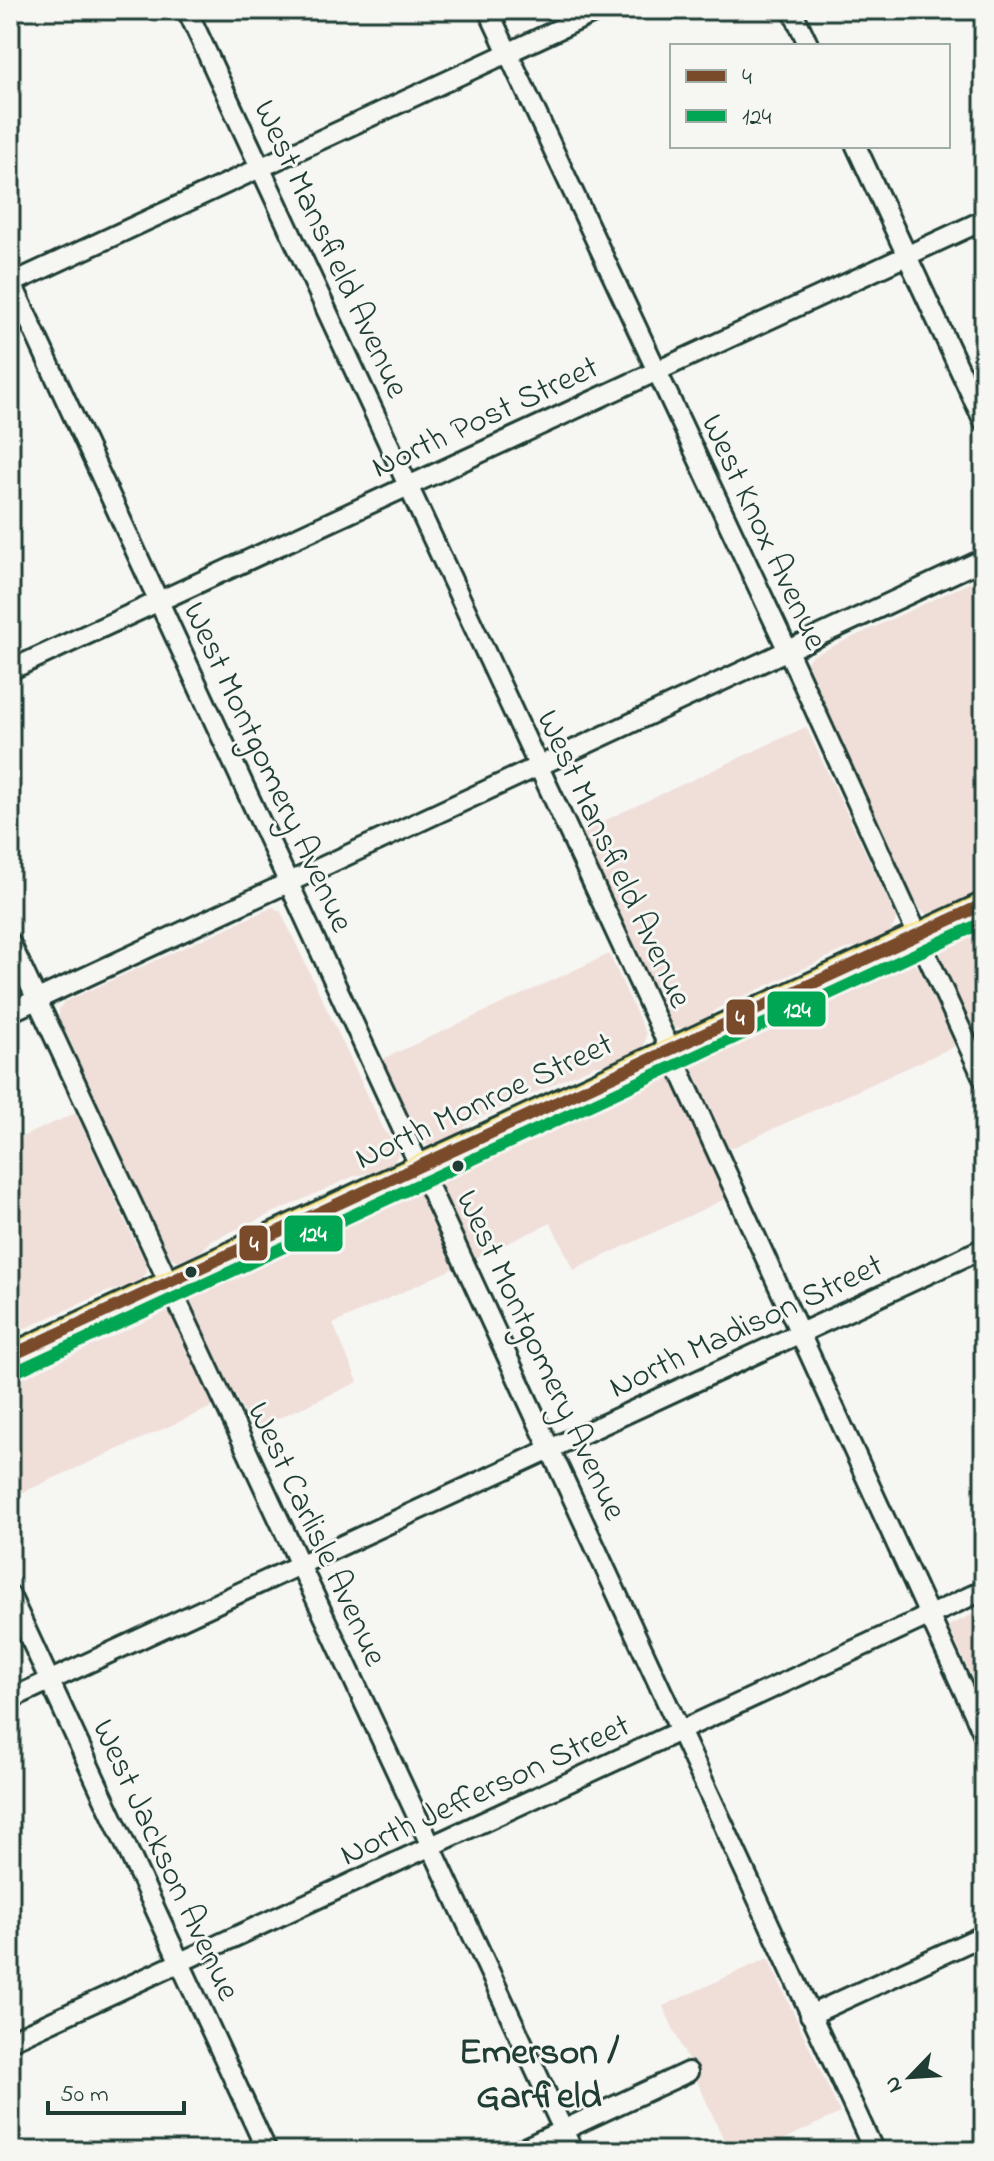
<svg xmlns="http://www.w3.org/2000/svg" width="994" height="2161" viewBox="0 0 994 2161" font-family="'Indie Flower',sans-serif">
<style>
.built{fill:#f0ded9}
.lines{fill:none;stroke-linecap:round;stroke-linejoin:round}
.minor-casing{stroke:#1f3d34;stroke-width:24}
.major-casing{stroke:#1f3d34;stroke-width:28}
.minor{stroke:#f6f6f2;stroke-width:18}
.major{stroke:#f8e281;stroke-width:22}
.bus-1-casing{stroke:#f6f6f2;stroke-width:18}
.bus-2-casing{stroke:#f6f6f2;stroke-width:18}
.bus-1{stroke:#7a4b2a;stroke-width:12}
.bus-2{stroke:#00a651;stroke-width:12}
.bus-dot{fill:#1f3d34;stroke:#f6f6f2;stroke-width:3}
.labels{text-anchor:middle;stroke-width:6;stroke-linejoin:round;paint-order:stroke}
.street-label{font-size:34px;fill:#1f3d34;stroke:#f6f6f2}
.quarter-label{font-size:38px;font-weight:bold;fill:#1f3d34;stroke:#f6f6f2}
.line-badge{stroke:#f6f6f2;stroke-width:3}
.badge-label{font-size:22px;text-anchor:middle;font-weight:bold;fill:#fff}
</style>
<rect width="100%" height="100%" fill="#f6f6f2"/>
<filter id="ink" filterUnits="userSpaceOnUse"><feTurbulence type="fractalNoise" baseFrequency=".0125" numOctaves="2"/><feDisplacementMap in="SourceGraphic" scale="16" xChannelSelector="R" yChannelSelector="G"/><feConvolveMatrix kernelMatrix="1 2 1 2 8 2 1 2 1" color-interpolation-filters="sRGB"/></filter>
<g filter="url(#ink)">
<path class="built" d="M984 576V883L966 899 935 913 927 914 919 909 915 903 806 668V664L810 657Z
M806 727 896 917 895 923 888 936 878 942 846 949 716 1009 706 1019 690 1028H672L668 1026 580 832Z
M273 907 281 912 384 1130 398 1148V1154L393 1164 376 1172 354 1176 211 1241 198 1254 179 1261 168 1257 59 1019V1009L64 1002Z
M984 928V1051L941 960V950L945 941Z
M609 954 646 1034 644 1047 609 1065H595L469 1123 453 1137 437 1144 430 1146 420 1142 415 1137 381 1060Z
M901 960 911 961 920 969 955 1046 729 1149 746 1189 574 1270 551 1223 333 1324 358 1382 252 1430 236 1396 10 1498V1378L126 1325 141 1312 218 1276 234 1274 368 1213 383 1200 508 1141 525 1140 619 1097 632 1084 716 1045H732L795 1016 870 981 879 970Z
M76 1113 136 1245 146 1260 147 1273 132 1286 106 1292 10 1335V1142Z
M984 1609V1703L948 1626Z
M768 1958 840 2113 759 2151H729L663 2006Z"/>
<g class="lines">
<defs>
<path id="minor" d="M187 10 657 1021 984 1735
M488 10 788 651 984 1080
M792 10 809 46
M856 146 984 422
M10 279 874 2151
M10 284 600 10
M10 670 984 220
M10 942 573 2151
M10 1012 984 559
M10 1595 267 2151
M10 1699 984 1248
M810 2015 984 1935
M10 2041 984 1590
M518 2151 688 2072"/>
<path id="major" d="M10 1356 984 904"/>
</defs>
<use href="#minor" class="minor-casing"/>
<use href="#major" class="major-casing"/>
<use href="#minor" class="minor"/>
<use href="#major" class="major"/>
<defs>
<path id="bus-1" d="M10 1356 984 904"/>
<path id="bus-2" d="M17 1371 984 922"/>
</defs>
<use href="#bus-1" class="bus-1-casing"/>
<use href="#bus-2" class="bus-2-casing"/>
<use href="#bus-1" class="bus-1"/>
<use href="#bus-2" class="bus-2"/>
</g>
</g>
<g class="bus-dot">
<circle cx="458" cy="1166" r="7"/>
<circle cx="191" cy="1272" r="7"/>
</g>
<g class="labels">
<g class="street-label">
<text transform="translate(333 248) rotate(65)" y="12">West Mansfield Avenue</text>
<text transform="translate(484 415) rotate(-25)" y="12">North Post Street</text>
<text transform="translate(766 531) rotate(65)" y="12">West Knox Avenue</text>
<text transform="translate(270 766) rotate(65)" y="12">West Montgomery Avenue</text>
<text transform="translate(616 858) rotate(65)" y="12">West Mansfield Avenue</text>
<text transform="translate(483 1099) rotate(-25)" y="12">North Monroe Street</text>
<text transform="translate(745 1324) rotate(-25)" y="12">North Madison Street</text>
<text transform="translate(543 1354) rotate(65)" y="12">West Montgomery Avenue</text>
<text transform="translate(319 1533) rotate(65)" y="12">West Carlisle Avenue</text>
<text transform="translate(484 1788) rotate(-25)" y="12">North Jefferson Street</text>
<text transform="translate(168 1859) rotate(65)" y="12">West Jackson Avenue</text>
</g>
<g class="quarter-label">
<text x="539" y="2063">Emerson /<tspan x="539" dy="44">Garfield</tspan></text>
</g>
</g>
<g class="line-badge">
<rect x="766" y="990" width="61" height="38" rx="8" fill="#00a651"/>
<rect x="725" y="998" width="31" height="38" rx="8" fill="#7a4b2a"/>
<rect x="283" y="1214" width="61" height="39" rx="8" fill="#00a651"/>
<rect x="238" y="1224" width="31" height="38" rx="8" fill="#7a4b2a"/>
</g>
<g class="badge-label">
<text x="797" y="1017">124</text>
<text x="740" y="1025">4</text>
<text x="313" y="1241">124</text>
<text x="254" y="1251">4</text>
</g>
<rect width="994" height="2161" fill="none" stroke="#f6f6f2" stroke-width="40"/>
<rect x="20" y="20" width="954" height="2121" fill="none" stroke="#1f3d34" stroke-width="3" filter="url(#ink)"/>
<rect x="670" y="44" width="280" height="104" fill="#f6f6f2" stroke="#a0aca6" stroke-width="2"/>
<rect x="686" y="70" width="40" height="12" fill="#7a4b2a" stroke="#a0aca6" stroke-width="2"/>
<text x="742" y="84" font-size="24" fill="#1f3d34">4</text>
<rect x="686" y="110" width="40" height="12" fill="#00a651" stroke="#a0aca6" stroke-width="2"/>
<text x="742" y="124" font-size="24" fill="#1f3d34">124</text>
<g transform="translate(910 2077) rotate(245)" stroke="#f6f6f2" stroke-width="6" paint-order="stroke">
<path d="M0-6L14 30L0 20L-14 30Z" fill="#1f3d34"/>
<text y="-12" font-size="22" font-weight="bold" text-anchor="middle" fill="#1f3d34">N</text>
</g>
<path d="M48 2101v12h136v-12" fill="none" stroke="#1f3d34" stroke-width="4"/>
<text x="60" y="2101" font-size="24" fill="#1f3d34" stroke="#f6f6f2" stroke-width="6" paint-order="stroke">50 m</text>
</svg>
